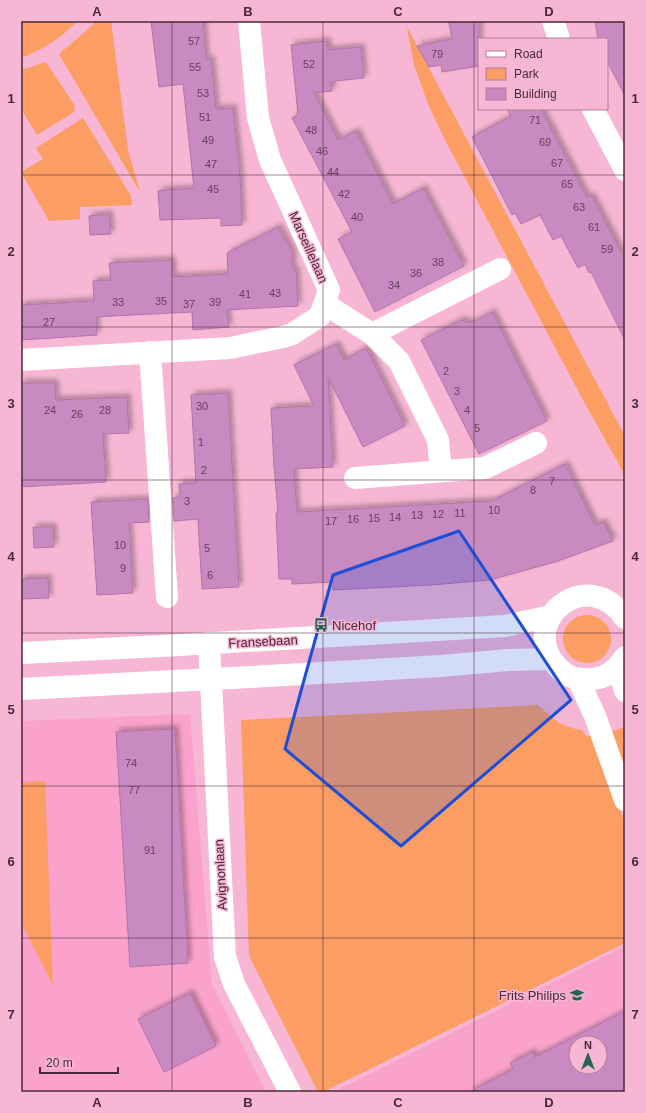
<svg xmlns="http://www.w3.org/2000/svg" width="646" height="1113" viewBox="0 0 646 1113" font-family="Arial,sans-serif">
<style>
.built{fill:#faa2cb;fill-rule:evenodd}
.green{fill:#fc9d64}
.building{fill:#c98ac2;stroke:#b174aa;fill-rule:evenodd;filter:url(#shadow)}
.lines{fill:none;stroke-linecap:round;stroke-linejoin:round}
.minor{stroke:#fff;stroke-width:22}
.tertiary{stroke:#fff;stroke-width:22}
.marked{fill:#1d4ed8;fill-opacity:0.2;stroke:#1d4ed8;stroke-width:3;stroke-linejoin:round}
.grid{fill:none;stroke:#482837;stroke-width:1;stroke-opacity:0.55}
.labels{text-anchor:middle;stroke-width:3;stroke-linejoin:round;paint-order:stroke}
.number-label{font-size:11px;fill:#68405a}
.street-label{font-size:13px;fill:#482837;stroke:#f7b6d3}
.poi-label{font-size:13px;fill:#482837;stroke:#f7b6d3;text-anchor:start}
.neatline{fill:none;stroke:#482837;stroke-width:1.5}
.grid-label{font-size:13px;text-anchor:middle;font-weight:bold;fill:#482837}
</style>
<defs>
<filter id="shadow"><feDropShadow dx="3.5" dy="-3.5" stdDeviation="2" flood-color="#0004"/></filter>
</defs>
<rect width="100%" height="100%" fill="#f7b6d3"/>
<path class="built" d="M190 714 212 985 266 1092H21V721Z
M625 946V1092H334ZM576 1043H600V1067H576Z"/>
<path class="green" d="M21 21H77C64 36 42 50 24 57L21 55Z
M94 21H111L128 150 140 192 59 54 94 24Z
M407 27 625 436V475L583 400 445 140 428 104 414 65Z
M46 62 75 106 74 112 37 135 21 109V67L24 69Z
M83 118 131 196 132 205 80 207V219L49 221 21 172 43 159 36 148Z
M563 639a24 24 0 1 1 48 0a24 24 0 1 1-48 0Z
M538 705C555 720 559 726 582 730L587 737 592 735 625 823V943L323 1092H318L249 956 241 720Z
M625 727V773L610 732Z
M45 781 53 985 21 923V782Z"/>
<path class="building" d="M151 21H203L206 60 211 59 216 109 233 108 240 175 242 225 221 226V218L160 220 158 191 194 188 183 84 159 87Z
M461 21H479V66L442 72 441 65 429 67 417 46 452 39 449 23Z
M595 21H625V96L607 61V39H598Z
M327 41 328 50 361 47 364 78 335 81 336 82H331L332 91 314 93 338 140 356 131 393 204 423 188 464 266 375 312 338 239 352 232 292 118 298 114 291 45Z
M507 109H541L587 198 591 195 625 260V340L591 272 589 273 585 264 578 268 561 236 553 240 540 215 521 224 515 213 512 215 472 137 511 116Z
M109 214 111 234 90 235 89 216Z
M278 227 292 252 293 270H296L298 306 227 310 229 327 193 330 192 312 131 315 96 317 97 335 21 340V305L94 301 93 281 111 280 109 263 172 260 173 277 228 274 227 253Z
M492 312 547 421 479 454 421 340 461 320 471 323Z
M336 344 344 360 366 348 405 426 363 447 328 377 333 467 294 469 297 512 492 501 565 464 595 525 603 522 613 541 555 562 490 580 431 585 333 590V582L292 584V579H279L276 513H278L274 466 271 408 314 406 294 365Z
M21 383H55L56 400 127 397 129 433 103 434 106 482 21 487Z
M228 393 239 587 202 589 198 519 174 521 173 498 180 497 179 484 196 483 191 395Z
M148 499 149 522 129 523 133 593 97 595 91 502Z
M33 527H53L54 547 34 548Z
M48 578 49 598 21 599V579Z
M175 729 188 963 130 967 116 732Z
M190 993 216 1046 164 1072 138 1019Z
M625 1011V1092H469L513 1069 510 1063 532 1052 535 1057ZM576 1043H600V1067H576Z"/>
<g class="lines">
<path class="minor" d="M553 21 559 39
M593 109 625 170
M325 304 372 334 399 361 438 440 441 471
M372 334 500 269
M150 352 167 597
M21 360 230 348 283 337 292 334 320 316 329 290 270 160 258 118 249 21
M355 478 485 468 536 443
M209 643 225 957 234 984 290 1092"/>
<path class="tertiary" d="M625 618C588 564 520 619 554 663 561 672 571 679 582 679 602 681 614 673 625 657
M21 653 162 646 505 626 551 616
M618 667 625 691
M578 679 595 716 625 800
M21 689 251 677 441 666 508 660 551 659"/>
</g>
<path class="marked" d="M459 531 571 700 401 846 285 749 333 575Z"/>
<path class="grid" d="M172 21V1092M323 21V1092M474 21V1092M21 175H625M21 327H625M21 480H625M21 633H625M21 786H625M21 938H625"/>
<defs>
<symbol id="bus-bare" viewBox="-9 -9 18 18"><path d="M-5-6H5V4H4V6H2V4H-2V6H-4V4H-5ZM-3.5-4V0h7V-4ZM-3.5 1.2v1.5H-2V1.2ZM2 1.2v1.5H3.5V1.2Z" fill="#256452" stroke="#f7b6d3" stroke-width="2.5" paint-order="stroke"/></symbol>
<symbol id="school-bare" viewBox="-9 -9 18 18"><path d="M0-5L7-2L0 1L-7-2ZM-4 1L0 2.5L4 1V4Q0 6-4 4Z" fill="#256452" stroke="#f7b6d3" stroke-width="2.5" paint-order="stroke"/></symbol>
</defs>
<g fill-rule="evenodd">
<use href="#bus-bare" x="311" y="615" width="20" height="20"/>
<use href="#school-bare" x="567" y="985" width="20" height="20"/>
</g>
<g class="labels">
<g class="number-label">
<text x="194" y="45">57</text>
<text x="437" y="58">79</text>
<text x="309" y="68">52</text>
<text x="195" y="71">55</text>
<text x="203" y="97">53</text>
<text x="205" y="121">51</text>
<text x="535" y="124">71</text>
<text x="311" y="134">48</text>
<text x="208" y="144">49</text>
<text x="545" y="146">69</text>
<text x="322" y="155">46</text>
<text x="557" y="167">67</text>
<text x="211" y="168">47</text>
<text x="333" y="176">44</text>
<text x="567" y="188">65</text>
<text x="213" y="193">45</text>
<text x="344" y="198">42</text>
<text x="579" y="211">63</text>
<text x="357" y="221">40</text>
<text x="594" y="231">61</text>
<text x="607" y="253">59</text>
<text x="438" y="266">38</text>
<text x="416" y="277">36</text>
<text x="394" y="289">34</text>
<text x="275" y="297">43</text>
<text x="245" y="298">41</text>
<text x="161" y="305">35</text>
<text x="118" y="306">33</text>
<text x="215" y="306">39</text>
<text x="189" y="308">37</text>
<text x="49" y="326">27</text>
<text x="446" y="375">2</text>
<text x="457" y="395">3</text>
<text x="202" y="410">30</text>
<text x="50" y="414">24</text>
<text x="105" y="414">28</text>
<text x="467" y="414">4</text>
<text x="77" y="418">26</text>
<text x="477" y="432">5</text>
<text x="201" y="446">1</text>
<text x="204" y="474">2</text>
<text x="552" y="485">7</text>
<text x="533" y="494">8</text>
<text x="187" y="505">3</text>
<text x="494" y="514">10</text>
<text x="460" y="517">11</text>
<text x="438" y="518">12</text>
<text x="417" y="519">13</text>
<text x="395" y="521">14</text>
<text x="374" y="522">15</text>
<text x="353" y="523">16</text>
<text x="331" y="525">17</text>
<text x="120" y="549">10</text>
<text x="207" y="552">5</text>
<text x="123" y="572">9</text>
<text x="210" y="579">6</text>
<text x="131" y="767">74</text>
<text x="134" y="794">77</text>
<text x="150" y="854">91</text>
</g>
<g class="street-label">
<text transform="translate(309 247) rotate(66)" y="5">Marseillelaan</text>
<text transform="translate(263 641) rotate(-3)" y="5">Fransebaan</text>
<text transform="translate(220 875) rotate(-93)" y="5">Avignonlaan</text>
</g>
<g class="poi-label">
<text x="332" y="630">Nicehof</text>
<text x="566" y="1000" text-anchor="end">Frits Philips</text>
</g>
</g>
<rect width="646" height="1113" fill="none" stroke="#f7b6d3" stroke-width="44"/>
<rect x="478" y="38" width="130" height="72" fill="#f7b6d3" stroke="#b17d95"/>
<rect x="486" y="51" width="20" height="6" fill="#ffffff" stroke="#b17d95"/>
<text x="514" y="58" font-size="12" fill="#482837">Road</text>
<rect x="486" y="68" width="20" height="12" fill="#fc9d64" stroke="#b17d95"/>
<text x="514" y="78" font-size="12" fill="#482837">Park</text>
<rect x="486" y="88" width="20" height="12" fill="#c98ac2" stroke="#b17d95"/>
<text x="514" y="98" font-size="12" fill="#482837">Building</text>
<g transform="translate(588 1055)"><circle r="19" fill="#f7b6d3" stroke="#b17d95"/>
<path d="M0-3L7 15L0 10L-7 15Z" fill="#256452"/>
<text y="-6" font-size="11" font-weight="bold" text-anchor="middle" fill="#482837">N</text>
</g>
<path d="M40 1067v6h78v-6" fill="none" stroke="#482837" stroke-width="2"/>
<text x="46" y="1067" font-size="12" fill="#482837" stroke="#f7b6d3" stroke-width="3" paint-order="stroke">20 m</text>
<rect x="22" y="22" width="602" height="1069" class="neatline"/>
<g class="grid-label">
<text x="97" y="16">A</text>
<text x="248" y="16">B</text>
<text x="398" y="16">C</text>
<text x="549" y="16">D</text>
<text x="11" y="103">1</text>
<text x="635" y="103">1</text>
<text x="11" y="256">2</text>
<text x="635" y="256">2</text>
<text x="11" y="408">3</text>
<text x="635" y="408">3</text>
<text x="11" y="561">4</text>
<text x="635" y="561">4</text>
<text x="11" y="714">5</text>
<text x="635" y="714">5</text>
<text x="11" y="866">6</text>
<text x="635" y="866">6</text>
<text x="11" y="1019">7</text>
<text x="635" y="1019">7</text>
<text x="97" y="1107">A</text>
<text x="248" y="1107">B</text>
<text x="398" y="1107">C</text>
<text x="549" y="1107">D</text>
</g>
</svg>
